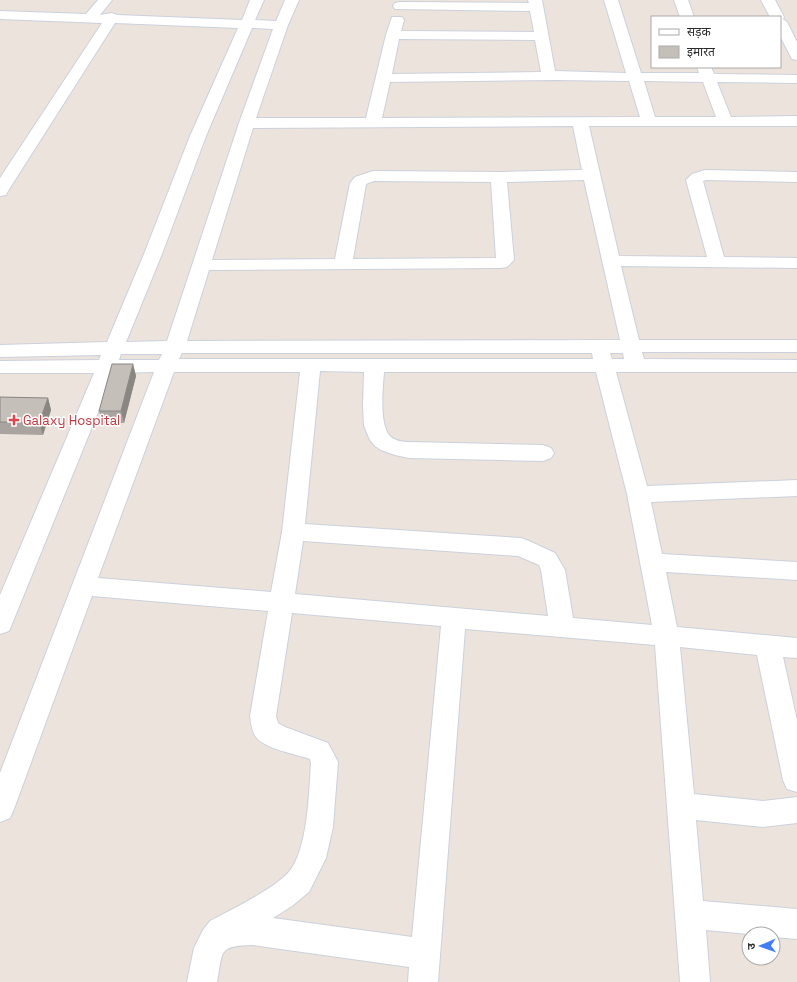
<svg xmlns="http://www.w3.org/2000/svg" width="797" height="982" viewBox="0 0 797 982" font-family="'Space Grotesk','Noto Sans Devanagari',sans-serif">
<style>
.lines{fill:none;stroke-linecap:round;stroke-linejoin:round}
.minor-casing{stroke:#cbd1dc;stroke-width:2}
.minor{fill:#fff;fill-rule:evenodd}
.wall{fill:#a9a49f}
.shaded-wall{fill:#8a8682}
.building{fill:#c5bfb9;stroke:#8a8682}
.health-dot{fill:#e0444e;stroke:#fff;stroke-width:1.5}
.labels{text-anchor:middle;stroke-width:3;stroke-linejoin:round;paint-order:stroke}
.health-label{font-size:13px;fill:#be3a42;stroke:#fff;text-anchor:start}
</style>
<rect width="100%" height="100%" fill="#ece3dd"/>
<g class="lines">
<defs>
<path id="minor" d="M98 0H112L100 15 112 13 117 15 242 20 250 0H264L255 20 276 21 285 0H299L288 25 256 118H366L386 35 392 17H402L404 20 401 31 534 32 530 11 395 9 393 6 395 3 400 2 529 3 528 0H542L555 71 626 73 604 0H618L641 73H699L697 67H711L714 74 797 75V83L717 82 731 117 797 116V126H589L619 256 707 257 686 180 692 174 705 170 797 172V182L706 180 703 181 724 257 797 258V268L621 266 639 340H797V352H642L644 359 797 360V372H616L647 486 797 480V496L651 502 662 554 797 562V580L666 572 677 627 797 638V658L783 657 797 720V792L787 789 783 780 757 655 680 647 694 794 763 801 797 797V823L763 827 696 820 703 901 797 909V939L773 937V934H749L706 930 710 982H680L655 645 465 629 438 982H408L409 967 253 945C218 946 223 950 217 982H187L194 948 203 930 210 921C232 909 272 890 288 873 308 851 309 792 311 763L310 759C296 754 265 749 256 737 252 732 251 723 250 716L268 611 92 596 14 809 10 818 0 822V773L154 372 114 373 12 624 9 631 0 634V595L94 373H0V361L99 360 101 355 0 357V345L107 342 144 254 190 136 238 28 115 23 8 191 6 195 0 196V178L102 23 0 19V11L86 14ZM252 28 273 29 239 123 167 341 126 342 162 254 206 136ZM399 39 535 40 541 72 392 74ZM555 80 629 81 640 117 382 118 390 82ZM644 81 703 82 716 117H655ZM573 126 582 170 503 172 373 171 355 177 350 183 335 259 212 260 253 128ZM584 180 620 340 187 341 209 270 501 268 507 267 514 260 507 182ZM374 181 491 182 496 258 353 259 366 184ZM182 353H592L593 359H179ZM610 353H623L624 359H612ZM121 354H162L159 360H119ZM320 371 364 372 363 405 364 426 370 440 375 446 381 450 395 455 409 458 543 461 551 458 554 453 551 448 543 445 409 442C402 442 394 441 389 435 379 422 383 387 384 372H596L627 494 652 625 573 618 565 570 555 553 529 541 521 538 305 524ZM174 372H300L282 532 271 592 98 578ZM303 541 518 556 539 565 541 570 548 616 295 594ZM292 613 441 626 412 937 273 918 292 906 309 892 326 858 333 827 338 762 328 743 285 727 278 723 276 716Z
M674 0H688L694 17H680Z
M761 0H775L784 17 783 19 787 22 797 42V60L792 59 780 36V17H770Z"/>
</defs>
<use href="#minor" class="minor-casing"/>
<use href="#minor" class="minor"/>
</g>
<path class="wall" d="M133 364 136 376 124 423H102L99 411Z
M0 397 48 398 51 410 43 435 0 434Z"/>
<path class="shaded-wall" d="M133 364 136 376 124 423 121 411Z
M48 398 51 410 43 435 39 423Z"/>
<path class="building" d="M112 364H133L121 411H99Z
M0 397 48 398 39 423 0 422Z"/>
<path class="health-dot" d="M12 414h4v4h4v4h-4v4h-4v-4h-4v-4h4z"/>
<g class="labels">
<g class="health-label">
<text x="23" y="425">Galaxy Hospital</text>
</g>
</g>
<rect x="651" y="16" width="130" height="52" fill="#ffffff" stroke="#aaaaaa"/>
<rect x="659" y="29" width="20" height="6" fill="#ffffff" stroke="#aaaaaa"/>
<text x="687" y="36" font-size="12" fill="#2b2b2b">सड़क</text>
<rect x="659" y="46" width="20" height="12" fill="#c5bfb9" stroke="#aaaaaa"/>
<text x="687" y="56" font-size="12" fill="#2b2b2b">इमारत</text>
<g transform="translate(761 946) rotate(268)"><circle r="19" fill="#ffffff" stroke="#aaaaaa"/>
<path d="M0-3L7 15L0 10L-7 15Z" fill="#427df4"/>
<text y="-6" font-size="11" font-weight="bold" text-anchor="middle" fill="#2b2b2b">उ</text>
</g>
</svg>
